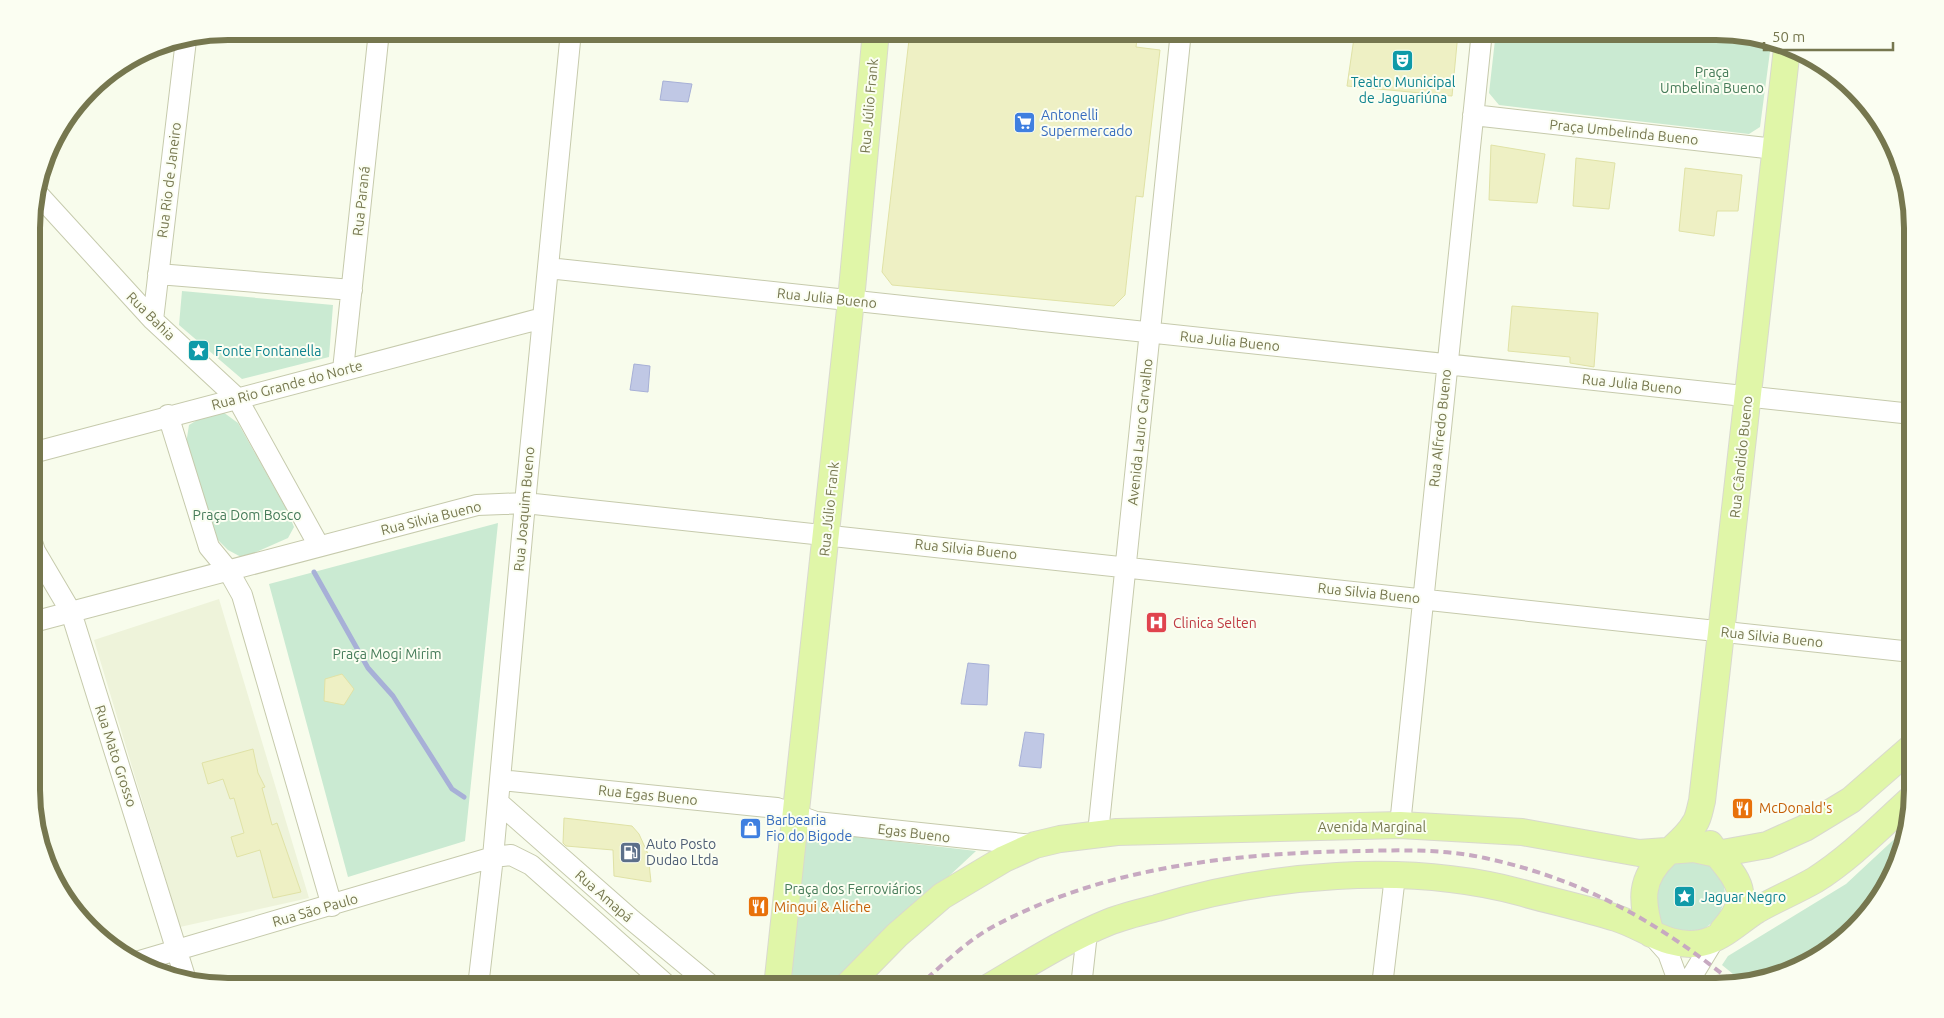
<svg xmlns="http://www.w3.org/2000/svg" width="1944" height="1018" viewBox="0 0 1944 1018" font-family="Ubuntu,sans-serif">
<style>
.residential{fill:#eef3da}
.green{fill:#caead2}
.water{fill:#c0c8e5;stroke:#a7b0d7}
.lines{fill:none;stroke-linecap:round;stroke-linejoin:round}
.stream{stroke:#a7b0d7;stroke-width:5}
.building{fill:#eef0c4;stroke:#e0e2a6}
.minor-casing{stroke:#c6caac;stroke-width:22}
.major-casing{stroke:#d9d9ce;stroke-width:28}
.minor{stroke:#fff;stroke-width:20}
.major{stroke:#e0f6a8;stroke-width:26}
.rail{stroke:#c7a9c1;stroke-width:4;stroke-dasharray:8 5;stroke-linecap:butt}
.labels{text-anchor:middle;stroke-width:4;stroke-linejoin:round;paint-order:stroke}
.park-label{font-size:14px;fill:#477c5a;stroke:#fbfef2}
.culture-label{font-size:14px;fill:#0d838f;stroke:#fbfef2;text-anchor:start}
.street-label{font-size:14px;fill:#76774f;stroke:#fbfef2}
.shop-label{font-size:14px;fill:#366cbe;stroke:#fbfef2;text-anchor:start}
.health-label{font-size:14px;fill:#be3a42;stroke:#fbfef2;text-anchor:start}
.food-label{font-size:14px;fill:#c56008;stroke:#fbfef2;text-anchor:start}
.service-label{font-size:14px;fill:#4e5e75;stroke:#fbfef2;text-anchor:start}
.rim{fill:none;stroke:#76774f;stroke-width:6}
</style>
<rect width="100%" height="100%" fill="#f8fcec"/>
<path class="residential" d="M219 599 309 898 180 927 94 640Z"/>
<path class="green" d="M1496 31H1716L1771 44 1760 127 1749 134 1499 105 1489 93Z
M182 291 333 305 329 357 242 379 179 325Z
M223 412 238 423 287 510 294 527 288 538 243 558 228 550 213 535 186 444 189 425 204 416Z
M498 523 465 841 348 877 269 584Z
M806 831 976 851 934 890 888 928 829 987H792L790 979Z
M1903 831 1892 877 1864 920 1825 954 1779 976 1744 983 1722 965 1728 956 1846 884Z
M1684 859C1691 860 1700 861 1707 864 1736 878 1727 922 1698 931 1694 932 1688 935 1683 934 1676 932 1668 928 1662 925L1650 890 1661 868Z"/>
<path class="water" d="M663 81 692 84 688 102 660 100Z
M634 364 650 366 648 392 630 390Z
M968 663 989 665 987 705 961 704Z
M1025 732 1044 734 1041 768 1019 766Z"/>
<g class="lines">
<path class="stream" d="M314 572 368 668 393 696 452 789 464 797"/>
</g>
<path class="building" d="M910 31H1138L1136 47 1160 50 1143 197 1136 196 1125 295 1114 306 892 285 882 272Z
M1355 31 1458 33 1452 96 1347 86Z
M1491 145 1545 154 1537 203 1489 200Z
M1576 158 1615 163 1609 209 1573 206Z
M1685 168 1742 175 1738 211H1717L1714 236 1679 231Z
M1512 306 1598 313 1594 367 1570 363V357L1508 351Z
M342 674 354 689 344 705 324 701 325 679Z
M253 749 258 773 265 787 262 788 272 825 277 823 301 892 273 898 260 850 237 857 231 837 244 833 234 798 230 799 223 779 208 784 202 763Z
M564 818 632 826 639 834 648 854 651 882 614 876 613 850 566 846 563 843Z"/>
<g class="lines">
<defs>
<path id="minor" d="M1473 115 1775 149
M37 193 153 320 237 398 319 546
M548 268 1912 414
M158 274 352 290
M153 320 186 40
M343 370 379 31
M168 415 209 547 228 570 242 595 332 906
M32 453 543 318
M32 542 35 551 71 612 185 977
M33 622 477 505 525 503 1912 652
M500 780 777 808 816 822 1033 845
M498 802 632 920 713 987
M1400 825 1482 31
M1098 833 1181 31
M1651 934 1668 953 1680 986
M136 962 493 857 511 855 531 865 669 987
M1382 986 1395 876
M1686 986 1715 938
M478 987 493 857 525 503 571 31
M1081 987 1087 933"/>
<path id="major" d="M1710 844C1731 876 1759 890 1723 930
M1651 934C1641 901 1639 879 1666 854 1677 844 1688 836 1695 823 1699 817 1700 808 1702 801L1787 48
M777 987 851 300 876 31
M846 987 897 935 942 896 1004 859 1035 845 1060 839 1117 832 1400 825 1522 832 1639 853 1694 849 1717 854 1767 845 1805 828 1851 800 1913 746
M989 987C1028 964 1067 939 1109 922 1124 916 1141 912 1157 908 1268 874 1405 862 1519 892 1551 901 1584 908 1616 918 1645 927 1668 949 1701 943 1722 939 1739 921 1757 910 1776 899 1796 891 1815 880 1850 858 1880 827 1911 799"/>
</defs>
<use href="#minor" class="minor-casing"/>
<use href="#major" class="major-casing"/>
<use href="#minor" class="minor"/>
<use href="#major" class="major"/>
<path class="rail" d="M917 987C943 965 968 939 998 924 1109 866 1237 853 1361 851 1402 850 1444 849 1485 858 1582 879 1659 922 1736 985"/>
</g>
<defs>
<symbol id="theatre-square" viewBox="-11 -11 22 22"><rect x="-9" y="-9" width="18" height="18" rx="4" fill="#0f9aa8" stroke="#fbfef2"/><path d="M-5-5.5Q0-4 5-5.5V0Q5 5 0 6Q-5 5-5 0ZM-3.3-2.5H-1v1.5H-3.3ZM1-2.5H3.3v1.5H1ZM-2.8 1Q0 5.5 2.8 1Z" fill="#fff"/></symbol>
<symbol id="supermarket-square" viewBox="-11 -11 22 22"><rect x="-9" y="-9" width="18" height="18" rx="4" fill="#3f7fe0" stroke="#fbfef2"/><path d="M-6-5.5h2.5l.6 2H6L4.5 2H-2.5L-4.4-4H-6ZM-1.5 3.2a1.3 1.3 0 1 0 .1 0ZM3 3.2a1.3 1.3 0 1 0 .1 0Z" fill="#fff"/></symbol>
<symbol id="sight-square" viewBox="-11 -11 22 22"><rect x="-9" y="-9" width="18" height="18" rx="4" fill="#0f9aa8" stroke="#fbfef2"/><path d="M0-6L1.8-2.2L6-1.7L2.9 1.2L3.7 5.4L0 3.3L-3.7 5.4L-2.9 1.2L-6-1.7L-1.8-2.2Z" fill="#fff"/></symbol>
<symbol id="hospital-square" viewBox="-11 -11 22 22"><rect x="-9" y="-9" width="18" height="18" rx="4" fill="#e0444e" stroke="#fbfef2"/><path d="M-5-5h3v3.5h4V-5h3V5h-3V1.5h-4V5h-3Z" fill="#fff"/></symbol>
<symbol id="restaurant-square" viewBox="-11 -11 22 22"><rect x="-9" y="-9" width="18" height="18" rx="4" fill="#e8710a" stroke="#fbfef2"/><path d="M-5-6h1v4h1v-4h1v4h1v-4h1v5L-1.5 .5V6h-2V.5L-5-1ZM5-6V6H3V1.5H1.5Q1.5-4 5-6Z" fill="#fff"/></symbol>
<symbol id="shop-square" viewBox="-11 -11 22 22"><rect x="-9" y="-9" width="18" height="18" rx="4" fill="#3f7fe0" stroke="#fbfef2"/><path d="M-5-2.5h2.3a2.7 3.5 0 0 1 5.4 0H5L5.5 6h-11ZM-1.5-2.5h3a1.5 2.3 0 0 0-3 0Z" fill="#fff"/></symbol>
<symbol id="fuel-square" viewBox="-11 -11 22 22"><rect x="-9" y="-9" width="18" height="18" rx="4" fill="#5c6f8a" stroke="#fbfef2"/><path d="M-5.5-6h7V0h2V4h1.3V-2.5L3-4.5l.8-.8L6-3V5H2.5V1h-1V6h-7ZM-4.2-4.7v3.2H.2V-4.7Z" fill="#fff"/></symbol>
</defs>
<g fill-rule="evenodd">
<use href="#theatre-square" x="1390" y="48" width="25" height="25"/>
<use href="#supermarket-square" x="1012" y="110" width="25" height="25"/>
<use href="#sight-square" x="186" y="338" width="25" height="25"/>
<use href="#hospital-square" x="1144" y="610" width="25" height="25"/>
<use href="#restaurant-square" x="1730" y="796" width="25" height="25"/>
<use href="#shop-square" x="738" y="816" width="25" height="25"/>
<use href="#fuel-square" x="618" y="840" width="25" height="25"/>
<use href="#sight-square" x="1672" y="884" width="25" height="25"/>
<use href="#restaurant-square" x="746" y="894" width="25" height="25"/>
</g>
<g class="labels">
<g class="park-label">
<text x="1712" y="77">Praça<tspan x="1712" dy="16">Umbelina Bueno</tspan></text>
<text x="247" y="520">Praça Dom Bosco</text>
<text x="387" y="659">Praça Mogi Mirim</text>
<text x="853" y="894">Praça dos Ferroviários</text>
</g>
<g class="culture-label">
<text x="1403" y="87" text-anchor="middle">Teatro Municipal<tspan x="1403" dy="16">de Jaguariúna</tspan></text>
<text x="215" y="356">Fonte Fontanella</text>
<text x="1701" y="902">Jaguar Negro</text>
</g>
<g class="street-label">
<text transform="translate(869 106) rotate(-85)" y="5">Rua Júlio Frank</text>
<text transform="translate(1624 132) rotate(6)" y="5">Praça Umbelinda Bueno</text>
<text transform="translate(169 180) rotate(-83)" y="5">Rua Rio de Janeiro</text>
<text transform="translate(361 201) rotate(-84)" y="5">Rua Paraná</text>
<text transform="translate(827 298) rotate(6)" y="5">Rua Julia Bueno</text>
<text transform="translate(151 316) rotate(45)" y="5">Rua Bahia</text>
<text transform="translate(1230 341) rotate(6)" y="5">Rua Julia Bueno</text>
<text transform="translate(1632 384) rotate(6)" y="5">Rua Julia Bueno</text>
<text transform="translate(287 385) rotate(-15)" y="5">Rua Rio Grande do Norte</text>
<text transform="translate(1440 428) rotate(-84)" y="5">Rua Alfredo Bueno</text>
<text transform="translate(1140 432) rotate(-84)" y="5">Avenida Lauro Carvalho</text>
<text transform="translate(1741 457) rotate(-84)" y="5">Rua Cândido Bueno</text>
<text transform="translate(524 509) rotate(-85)" y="5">Rua Joaquim Bueno</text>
<text transform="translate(829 509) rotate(-84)" y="5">Rua Júlio Frank</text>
<text transform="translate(431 518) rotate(-14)" y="5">Rua Silvia Bueno</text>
<text transform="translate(966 549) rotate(6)" y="5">Rua Silvia Bueno</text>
<text transform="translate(1369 593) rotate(6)" y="5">Rua Silvia Bueno</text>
<text transform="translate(1772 637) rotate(6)" y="5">Rua Silvia Bueno</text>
<text transform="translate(116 756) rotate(72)" y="5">Rua Mato Grosso</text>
<text transform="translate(648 795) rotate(6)" y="5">Rua Egas Bueno</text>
<text x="1372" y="832">Avenida Marginal</text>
<text transform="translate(914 833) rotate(7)" y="5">Egas Bueno</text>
<text transform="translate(604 896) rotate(41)" y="5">Rua Amapá</text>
<text transform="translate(315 910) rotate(-16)" y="5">Rua São Paulo</text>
</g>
<g class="shop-label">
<text x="1041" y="120">Antonelli<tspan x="1041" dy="16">Supermercado</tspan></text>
<text x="766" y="825">Barbearia<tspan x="766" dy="16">Fio do Bigode</tspan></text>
</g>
<g class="health-label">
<text x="1173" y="628">Clinica Selten</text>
</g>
<g class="food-label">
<text x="1759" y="813">McDonald's</text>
<text x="774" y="912">Mingui &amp; Aliche</text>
</g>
<g class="service-label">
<text x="646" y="849">Auto Posto<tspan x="646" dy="16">Dudao Ltda</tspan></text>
</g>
</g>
<path d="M0 0H1944V1018H0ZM228 40H1716A188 188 0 0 1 1904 228V790A188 188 0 0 1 1716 978H228A188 188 0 0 1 40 790V228A188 188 0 0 1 228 40Z" fill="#fbfef2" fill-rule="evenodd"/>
<path class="rim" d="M228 40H1716A188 188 0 0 1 1904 228V790A188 188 0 0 1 1716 978H228A188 188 0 0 1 40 790V228A188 188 0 0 1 228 40Z"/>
<path d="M1764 42v8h129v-8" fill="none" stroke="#76774f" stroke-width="2.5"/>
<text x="1772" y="42" font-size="15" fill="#76774f" stroke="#fbfef2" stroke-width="4" paint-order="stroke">50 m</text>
</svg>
